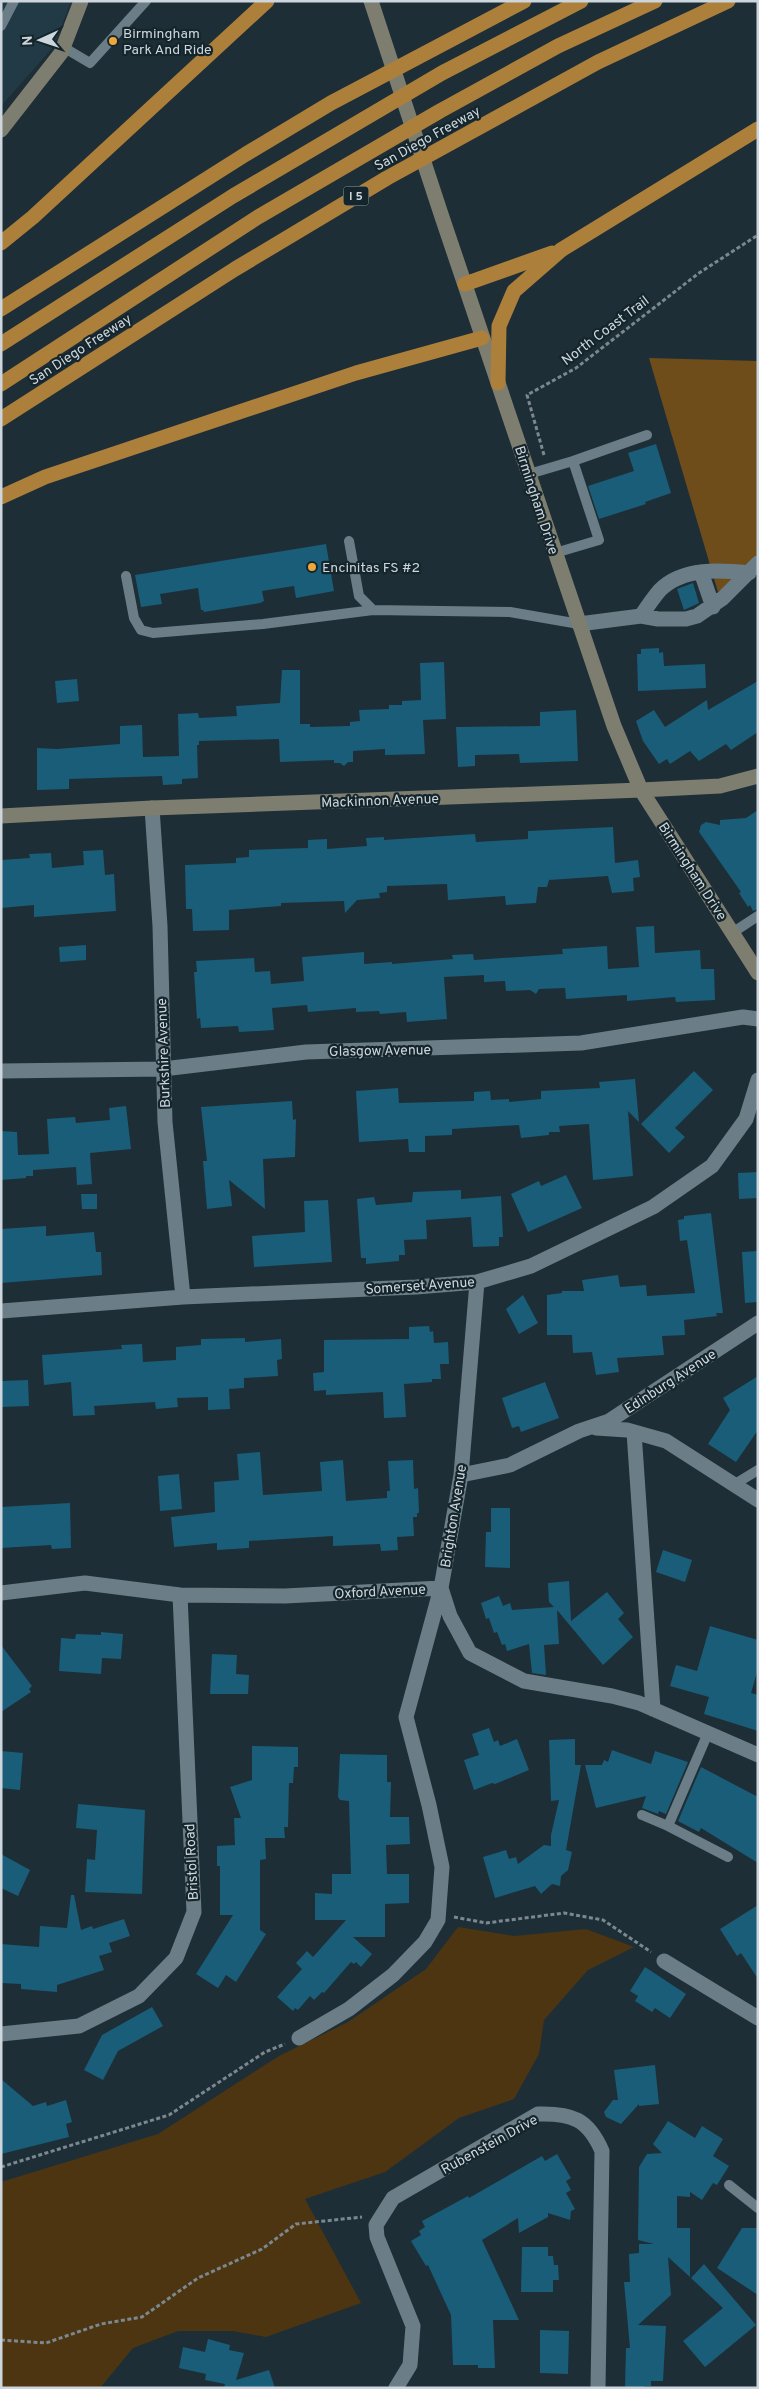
<svg xmlns="http://www.w3.org/2000/svg" width="759" height="2389" viewBox="0 0 759 2389" font-family="Overpass,sans-serif">
<style>
.built{fill:#223a45}
.green{fill:#4d3511}
.forest{fill:#6e4d1b}
.building{fill:#195d78}
.lines{fill:none;stroke-linecap:round;stroke-linejoin:round}
.path{stroke:#7c888f;stroke-width:3;stroke-dasharray:4 2.5;stroke-linecap:butt}
.lane{stroke:#6b7d86;stroke-width:10}
.street{stroke:#6b7d86;stroke-width:15}
.secondary{stroke:#7e7e70;stroke-width:15}
.highway{stroke:#ac7f3b;stroke-width:15}
.poi-dot{fill:#eda83b;stroke:#15252c;stroke-width:2}
.labels{text-anchor:middle;stroke-width:4.5;stroke-linejoin:round;paint-order:stroke}
.shield{fill:#15252c;stroke:#96a1a7;stroke-width:1}
.shield-label{font-size:12px;font-weight:bold;fill:#cdd6dc}
.poi-label{font-size:14px;fill:#cdd6dc;stroke:#15252c;text-anchor:start}
.street-label{font-size:14px;fill:#cdd6dc;stroke:#15252c}
</style>
<rect width="100%" height="100%" fill="#1e2e36"/>
<path class="built" d="M1 1H71L54 46 1 106Z"/>
<path class="green" d="M458 1927 514 1936 586 1929 634 1947 588 1970 544 2020 539 2054 514 2099 459 2118 385 2172 305 2199 361 2303 266 2337 233 2331H178L133 2348 100 2388H1V2182L158 2134 279 2056 348 2022 426 1969Z"/>
<path class="forest" d="M649 358 758 361V572L718 592Z"/>
<path class="building" d="M656 444 671 493 645 502 646 504 599 519 588 486 634 471 628 453Z
M326 544 334 591 296 598 294 586 262 591 264 601 260 603 204 612 203 610H201L198 588 160 594 162 604 141 607 135 575Z
M693 583 699 603 684 610 677 589Z
M659 648V653L663 652 664 666 705 664 706 688 638 691 637 654H641V649Z
M444 662 446 719 423 720 425 754 385 755V749L353 751V762H348L344 766 340 763H334V760L280 762 279 739 199 741V745H197L198 778 182 779V784L163 785 162 776 69 779V789L37 790V748L57 749 120 744V726L142 725 143 757 179 756 178 714 198 713 199 718 237 716 236 706 280 703 282 670H300V724H310V727L350 726V722L360 721 359 710 389 709V705H402V701L421 700 420 663Z
M77 679 79 701 57 703 55 681Z
M758 681V732L731 750 726 744 699 761 690 751 670 764 667 759 659 764 643 741 636 721 654 710 665 727 707 700 708 710Z
M576 710 578 761 520 763 519 754 475 755V766L458 767 456 727 540 726V712Z
M758 810V909L753 911 750 905 748 907 739 893 741 892 699 832 701 825 706 822 720 825V820L746 818Z
M613 827 615 863 638 860 640 877 633 878 634 891 612 893 608 876 549 880 547 887H538L536 903 506 905 505 896 448 900 447 884 387 886V892L379 893 380 898 357 900 345 913 344 901 281 903V906L229 910V930L193 931 192 909H186L185 865 236 863V858L249 857V850L308 848V840L327 839V849L367 846 366 838 384 837V840L475 834 476 842 528 839V831Z
M103 850 105 875 114 874 116 911 34 917V905L1 908V860L30 858 29 854 51 853 52 868 84 865 83 851Z
M654 926 655 953 700 950 701 969H714L715 1000 676 1002 675 997 627 1001V995L566 999 565 988 539 989 536 994 530 990 506 991 505 981 484 982V975L444 977 447 1019 407 1022 406 1012 380 1014 379 1011 356 1012V1008L308 1012 307 1005 272 1008 274 1030 239 1032 238 1026 201 1028 200 1018 197 1019 194 972H197L196 961 254 958 255 972 270 971 271 984 304 981 302 957 364 952V964L392 962V964L453 959 452 955 473 954 474 960 563 954 562 949 607 946 608 969 639 967 636 927Z
M86 945V960L60 962 59 947Z
M694 1071 713 1090 675 1128 685 1137 669 1153 641 1124Z
M635 1079 639 1122 628 1111 633 1176 593 1180 589 1124 559 1126 560 1132H549V1135L521 1138 519 1125 452 1129V1135L425 1136V1152H409L408 1139 359 1142 356 1091 398 1088 399 1103 474 1101V1092L490 1091 491 1100 509 1099V1102L541 1099V1091L600 1088 599 1082Z
M292 1101 293 1120 296 1119 295 1157 263 1159 265 1209 229 1180 232 1206 207 1209 203 1161H207L201 1107Z
M126 1106 131 1149 90 1153 92 1184 77 1185 76 1167 33 1170V1176H26V1178L1 1180V1131L17 1132 18 1155 49 1154 47 1119 75 1117 76 1123 110 1120 109 1108Z
M758 1172V1198L739 1199 738 1173Z
M566 1175 582 1208 528 1232 511 1194 539 1181 541 1186Z
M461 1190V1199L501 1196 503 1237H499V1246L473 1247 471 1217 426 1220 427 1239 404 1240 405 1255H399V1261L366 1264V1258H361L357 1199 374 1197 376 1205 412 1202 413 1192Z
M81 1194H97V1209H82Z
M328 1200 332 1262 254 1267 252 1236 305 1232 304 1201Z
M711 1213 723 1313H716L717 1316 684 1320 685 1335 662 1336 664 1355 617 1358 619 1372 596 1375 592 1352 573 1353 572 1335H547V1295L562 1293V1291H584L582 1280 618 1275 620 1287 646 1285 647 1296 695 1293 687 1240 680 1241 678 1220 684 1219V1216Z
M46 1226V1236L94 1232 96 1252H101L102 1275 1 1283V1229Z
M758 1251V1302L745 1303 742 1252Z
M523 1295 538 1323 519 1334 506 1309Z
M429 1326 430 1332 433 1331 434 1343 448 1342 449 1364H440L441 1379H432V1382L404 1384 406 1417 384 1418 383 1392 326 1395V1390L314 1391 313 1373 324 1372V1340L409 1339V1327Z
M245 1338V1342L281 1339 282 1359 277 1360 278 1376 244 1378V1388L229 1389 230 1409 208 1410V1397L177 1398 178 1407 156 1409 155 1402 94 1406 95 1415 73 1416 71 1382 44 1385 42 1355 122 1349 121 1345 142 1344 143 1362 176 1360V1347L201 1345V1339Z
M758 1376V1430L736 1462 708 1444 730 1410 723 1398Z
M28 1380 29 1406 1 1407V1381Z
M545 1382 559 1418 521 1432 519 1426 512 1428 502 1398Z
M260 1452 263 1495 322 1491 320 1462 343 1460 346 1501 387 1498V1491H390L388 1461 413 1460 414 1489 418 1488 419 1513H417V1517H413L414 1536 397 1537 398 1550 381 1551 380 1544 333 1546V1536L249 1541V1548L217 1550V1543L174 1547 171 1517 215 1512 214 1482 239 1480 237 1454Z
M179 1474 182 1509 160 1511 158 1476Z
M70 1503 71 1548 52 1549 51 1545 1 1548V1507Z
M491 1508H510V1568L485 1567 486 1532H491Z
M663 1550 692 1560 685 1582 656 1572Z
M569 1581 571 1621 607 1592 624 1613 618 1619 633 1637 603 1665 557 1610 559 1644 544 1645 546 1675 532 1673 529 1644 507 1651 505 1644 502 1645 497 1632 494 1633 489 1618 486 1619 481 1603 499 1596 503 1606 510 1603 512 1610 554 1607 549 1602 548 1583Z
M710 1626 758 1640V1669L751 1693 758 1695V1731L704 1714 709 1697 670 1686 676 1665 697 1671Z
M101 1632 123 1634 121 1659 102 1658 101 1674 59 1671 61 1638 75 1639 76 1634 101 1635Z
M1 1645 32 1686 29 1689 31 1692 1 1712Z
M212 1654 237 1655 236 1674 249 1675 248 1694H210Z
M489 1728 494 1742 498 1740 500 1746 517 1739 529 1770 495 1784 492 1783 474 1790 464 1760 479 1755 472 1734Z
M575 1739V1765H581L566 1850 572 1852 568 1870 561 1876 560 1886 552 1884 541 1894 535 1886 495 1898 483 1857 506 1850 509 1859 516 1857 518 1864 544 1845 551 1846V1835L559 1800 551 1801 549 1740Z
M252 1746 298 1747V1767H294L293 1783H289L288 1827H284L285 1838H265L266 1859 260 1860V1930L266 1934 236 1982 226 1975 218 1988 196 1974 233 1915H220V1866H217V1846L235 1845 234 1818H241L230 1787 252 1780Z
M612 1750 651 1764 655 1751 688 1762 666 1814 659 1811 658 1814 642 1808 646 1796 596 1808 585 1765H602L604 1760 608 1762Z
M1 1751 23 1753 20 1790 1 1788Z
M340 1754 387 1755V1782H391L390 1817H409L410 1844 386 1845 387 1874H409V1903L385 1904V1937H353L372 1954 361 1967 356 1962 354 1964 351 1962 324 1993 322 1992 314 2000 310 1996 298 2010 295 2008 293 2011 277 1997 302 1969 296 1963 307 1951 313 1957 346 1920H315V1893L332 1894V1874H351L349 1801 340 1800 338 1797Z
M701 1767 758 1797V1863L701 1828 699 1832 678 1821Z
M78 1804 145 1810 142 1894 85 1892 87 1859 95 1860 97 1830 76 1828Z
M1 1854 30 1870 18 1896 1 1888Z
M71 1895H74L81 1930 92 1926 93 1929 124 1919 130 1936 109 1943 112 1952 99 1956 104 1970 57 1985V1992L21 1989V1984L1 1983V1944L39 1947 40 1926 67 1928Z
M758 1905V1979L741 1953 737 1956 720 1929Z
M645 1967 686 1994 670 2018 655 2008 652 2012 635 2001 638 1996 630 1991Z
M152 2007 163 2026 118 2051 103 2080 84 2070 102 2035Z
M655 2065 659 2104 639 2106V2104L621 2124 606 2117 604 2112 613 2100H618L614 2070Z
M1 2079 33 2106 46 2102 47 2106 66 2100 72 2122 66 2124 69 2137 1 2154Z
M668 2121 695 2138 702 2126 723 2139 713 2156 729 2166 717 2185 713 2183 702 2200 690 2192V2197L677 2196V2228H690V2277L668 2257 671 2295 638 2325 666 2326 663 2381H651V2386H644V2388H625L626 2348H630L624 2282H630L629 2254 639 2253V2244H654L638 2240 639 2167 647 2154 662 2153 653 2144Z
M557 2154 571 2178 566 2181 571 2190 566 2193 575 2209 571 2211 570 2220 548 2213V2217L519 2233 518 2218 482 2240 519 2320H493L495 2368H478V2365H453L451 2315 428 2265 426 2266 411 2241 421 2235 419 2231 425 2227 422 2221 468 2196 469 2198 542 2156 545 2161Z
M742 2228H758V2295L717 2268Z
M522 2247H548V2256H553L554 2265H558L559 2280H553V2292H521Z
M704 2264 756 2325 705 2367 683 2341 723 2308 691 2278Z
M540 2330 569 2331 568 2374 540 2373Z
M208 2339 230 2345 229 2350 244 2353 236 2380 269 2370 275 2388H224L225 2384 205 2380 206 2374 179 2368 183 2347 205 2352Z"/>
<g class="lines">
<path class="path" d="M544 455 527 395 576 368 699 273 758 235
M454 1917 486 1923 564 1913 603 1920 651 1952
M1 2167 169 2115 265 2052 285 2044
M1 2340 46 2343 101 2324 142 2317 198 2278 262 2249 296 2224 362 2217"/>
<path class="lane" d="M1 26 14 1
M63 47 90 63 146 1
M573 461 647 435
M529 474 573 461 599 540 555 553
M349 541 359 596 373 610
M126 576 134 618 141 630 153 633 263 624 373 610 510 612 579 624
M732 933 758 916
M735 1484 758 1470
M642 1815 668 1826 708 1733
M668 1826 728 1857
M729 2185 758 2208"/>
<path class="street" d="M701 572 713 607
M641 616C647 607 653 598 660 590 683 567 721 570 749 573
M579 624 641 616 658 619H686L697 616 723 598 758 563
M152 808 160 926 165 1122 183 1297
M1 1071 163 1069 306 1052 581 1043 743 1017 758 1019
M1 1311 183 1297 416 1287 477 1282 531 1266 653 1207 712 1166 746 1119 758 1080
M596 1428 627 1430 666 1441 758 1500
M634 1432 653 1709
M461 1475 510 1465 579 1431 609 1421 758 1323
M1 1593 85 1583 180 1595 285 1596 441 1588 450 1616 470 1653 524 1681 612 1696 639 1703 758 1755
M664 1961 758 2018
M1 2034 79 2026 139 1996 176 1958 194 1912 180 1595
M299 2038 349 2009 393 1975 425 1942 438 1920 442 1867 429 1805 406 1717 441 1588 461 1475 477 1282
M396 2388 410 2365 413 2326 377 2237 376 2225 393 2198 538 2114C572 2113 588 2119 602 2151L598 2388"/>
<path class="secondary" d="M371 1 442 217 614 726 641 790 758 973
M1 130 61 53 81 1
M1 816 152 808 641 790 720 786 758 776"/>
<path class="highway" d="M1 243 33 217 267 1
M465 284 552 253
M1 309 246 154 331 103 524 1
M1 344 233 196 442 73 581 1
M498 383 499 326 514 291 561 250 758 129
M1 384 258 217 440 111 558 46 655 1
M1 419 235 269 387 178 598 62 728 1
M1 497 45 477 356 373 482 338"/>
</g>
<g class="poi-dot">
<circle cx="113" cy="41" r="5"/>
<circle cx="312" cy="567" r="5"/>
</g>
<g class="labels">
<rect class="shield" x="343.5" y="186.5" width="25" height="19" rx="4"/>
<g class="shield-label">
<text x="356" y="200">I 5</text>
</g>
<g class="poi-label">
<text x="123" y="38">Birmingham<tspan x="123" dy="16">Park And Ride</tspan></text>
<text x="322" y="572">Encinitas FS #2</text>
</g>
<g class="street-label">
<text transform="translate(427 138) rotate(-29)" y="5">San Diego Freeway</text>
<text transform="translate(605 330) rotate(-37)" y="5">North Coast Trail</text>
<text transform="translate(80 349) rotate(-33)" y="5">San Diego Freeway</text>
<text transform="translate(537 500) rotate(72)" y="5">Birmingham Drive</text>
<text transform="translate(380 800) rotate(-2)" y="5">Mackinnon Avenue</text>
<text transform="translate(693 871) rotate(57)" y="5">Birmingham Drive</text>
<text transform="translate(380 1050) rotate(-1)" y="5">Glasgow Avenue</text>
<text transform="translate(163 1053) rotate(-92)" y="5">Burkshire Avenue</text>
<text transform="translate(420 1285) rotate(-4)" y="5">Somerset Avenue</text>
<text transform="translate(670 1381) rotate(-33)" y="5">Edinburg Avenue</text>
<text transform="translate(453 1516) rotate(-81)" y="5">Brighton Avenue</text>
<text transform="translate(380 1591) rotate(-3)" y="5">Oxford Avenue</text>
<text transform="translate(191 1862) rotate(-93)" y="5">Bristol Road</text>
<text transform="translate(489 2144) rotate(-29)" y="5">Rubenstein Drive</text>
</g>
</g>
<rect width="759" height="2389" fill="none" stroke="#cdd6dc" stroke-width="5"/>
<g transform="translate(40 40) rotate(267)" stroke="#15252c" stroke-width="4" paint-order="stroke">
<path d="M0-4L9 19L0 12L-9 19Z" fill="#cdd6dc"/>
<text y="-8" font-size="14" font-weight="bold" text-anchor="middle" fill="#cdd6dc">N</text>
</g>
</svg>
